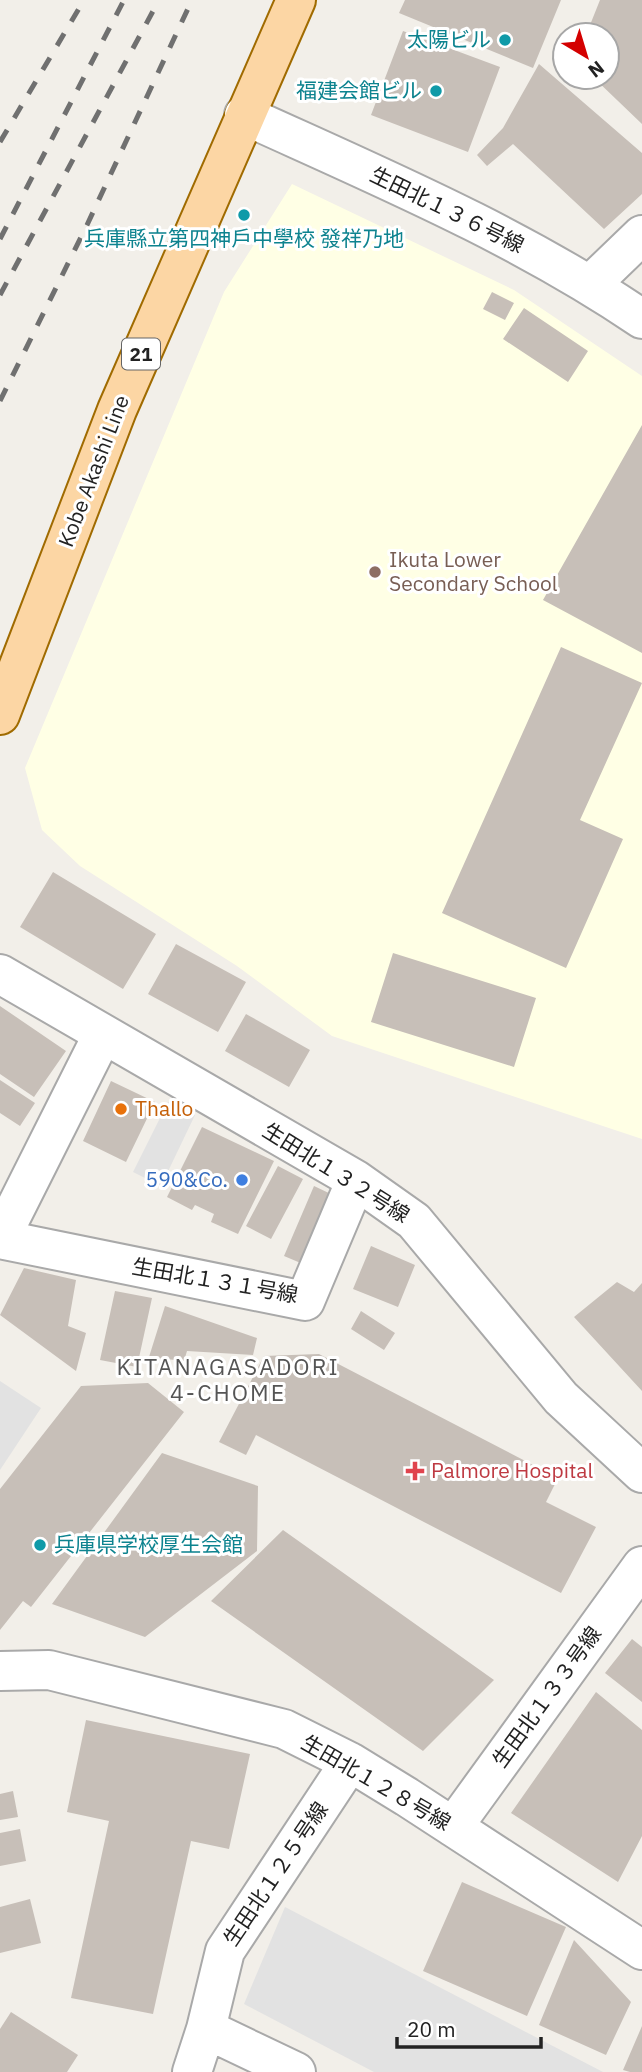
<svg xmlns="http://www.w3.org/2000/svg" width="642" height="2072" viewBox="0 0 642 2072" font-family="'IBM Plex Sans','Noto Sans JP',sans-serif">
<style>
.education{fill:#ffffe5}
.parking{fill:#e2e2e2}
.building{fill:#c7bfb8}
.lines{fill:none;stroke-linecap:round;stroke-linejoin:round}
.minor-casing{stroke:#a9a9a9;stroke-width:42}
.primary-casing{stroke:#a06b00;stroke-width:42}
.minor{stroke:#fff;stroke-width:38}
.primary{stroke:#fcd6a4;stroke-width:38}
.rail{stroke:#707070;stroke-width:5;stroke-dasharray:14 14;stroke-linecap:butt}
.culture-dot{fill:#0f9aa8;stroke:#fff;stroke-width:2.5}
.education-dot{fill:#8d6e63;stroke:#fff;stroke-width:2.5}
.food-dot{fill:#e8710a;stroke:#fff;stroke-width:2.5}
.shop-dot{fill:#3f7fe0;stroke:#fff;stroke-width:2.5}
.health-dot{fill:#e0444e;stroke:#fff;stroke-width:2.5}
.labels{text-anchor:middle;stroke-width:6;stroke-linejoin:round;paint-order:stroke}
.shield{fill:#fff;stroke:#646464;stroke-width:2}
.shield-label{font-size:19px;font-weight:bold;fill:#222}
.culture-label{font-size:21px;fill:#0d838f;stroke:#fff;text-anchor:end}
.street-label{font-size:21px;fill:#222;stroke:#fff}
.education-label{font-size:21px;fill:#785e54;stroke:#fff;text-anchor:start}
.food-label{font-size:21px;fill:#c56008;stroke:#fff;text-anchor:start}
.shop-label{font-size:21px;fill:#366cbe;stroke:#fff;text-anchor:end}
.health-label{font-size:21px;fill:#be3a42;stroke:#fff;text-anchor:start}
.neighbourhood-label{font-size:23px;letter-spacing:2px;fill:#555;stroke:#fff}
</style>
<rect width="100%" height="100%" fill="#f2efe9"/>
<path class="education" d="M292 184 514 290 642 376V1139L332 1036 237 966 80 866 42 830 25 768 224 292Z"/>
<path class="parking" d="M168 1102 195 1115 161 1186 133 1172Z
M0 1381 41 1408 0 1470Z
M285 1907 603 2072H374L244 2004Z"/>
<path class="building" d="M405 0H561L533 68 399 13Z
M600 0H642V124L593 77H607V35H586Z
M403 31 500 67 468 152 371 115Z
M539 64 642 153V194L604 229 513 144 487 166 477 155 503 128Z
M492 292 514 303 505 320 483 309Z
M524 308 588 351 568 382 503 339Z
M642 425V653L543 600Z
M561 647 642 683 580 820 623 839 566 968 442 913Z
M53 872 156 934 123 989 20 927Z
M176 944 246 982 218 1032 148 994Z
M393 953 536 998 514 1067 371 1022Z
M0 1006 66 1051 34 1097 0 1074Z
M246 1014 310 1050 289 1087 225 1051Z
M0 1080 35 1103 20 1126 0 1113Z
M111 1081 155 1102 126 1162 83 1141Z
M202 1127 274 1161 238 1234 211 1222 214 1214 195 1205 192 1210 167 1197Z
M278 1166 303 1179 271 1239 246 1226Z
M314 1186 333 1195 303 1264 284 1256Z
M371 1246 415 1265 398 1307 353 1289Z
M24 1268 76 1280 68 1326 86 1333 76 1371 0 1315Z
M617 1282 634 1292 642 1283V1391L574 1317Z
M115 1291 152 1298 137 1367 100 1360Z
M165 1306 257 1338 253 1355 187 1351 184 1361 149 1357Z
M361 1311 395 1333 384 1350 351 1329Z
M319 1354 558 1478 546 1502 596 1527 561 1593 256 1435 246 1455 219 1442 264 1356Z
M148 1383 184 1412 31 1607 23 1601 0 1630V1489L81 1386Z
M162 1453 258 1486 257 1551 145 1637 52 1604Z
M283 1530 494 1680 423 1751 211 1601Z
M632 1639 642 1647V1702L605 1673Z
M596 1692 642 1730V1836L618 1882 511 1813Z
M86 1720 250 1754 229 1849 191 1841 153 2014 71 1998 109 1821 67 1812Z
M13 1791 18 1817 0 1820V1794Z
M20 1829 26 1861 0 1866V1833Z
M462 1882 566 1927 527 2016 423 1971Z
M30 1899 41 1943 0 1953V1907Z
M574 1940 631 2002 606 2055 539 2025Z
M11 2012 78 2055 67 2072H0V2029Z
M642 2026V2072H630L623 2070Z"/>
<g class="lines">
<defs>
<path id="minor" d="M244 115C380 177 518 235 642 319
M591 284 642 235
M0 974 356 1180 414 1221 561 1398 642 1473
M0 1239 305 1301 356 1180
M0 1239 103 1034
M0 1671 49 1670 284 1729 350 1762 407 1797 642 1950
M453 1827 642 1566
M206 2029 296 2072
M192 2072 206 2029 225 1951 350 1762"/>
<path id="primary" d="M0 715 117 410 296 0"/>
</defs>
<use href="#minor" class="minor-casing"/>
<use href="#primary" class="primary-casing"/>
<use href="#minor" class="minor"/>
<use href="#primary" class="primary"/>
<path class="rail" d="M0 142 84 0
M0 239 124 0
M0 295 159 0
M0 401 87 225 192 0"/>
</g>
<g class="culture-dot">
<circle cx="505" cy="40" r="7"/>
<circle cx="436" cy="91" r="7"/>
<circle cx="244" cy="215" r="7"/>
<circle cx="40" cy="1545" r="7"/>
</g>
<circle class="education-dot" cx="375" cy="572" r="7"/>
<circle class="food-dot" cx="121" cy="1109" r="7"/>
<circle class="shop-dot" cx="242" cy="1180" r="7"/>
<path class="health-dot" d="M411.5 1460.5h7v7h7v7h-7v7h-7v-7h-7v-7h7z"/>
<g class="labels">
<rect class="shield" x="122" y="338.5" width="38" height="31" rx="5"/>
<g class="shield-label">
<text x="141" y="361">21</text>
</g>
<g class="culture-label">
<text x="491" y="47">太陽ビル</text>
<text x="422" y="98">福建会館ビル</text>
<text x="244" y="246" text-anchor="middle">兵庫縣立第四神戶中學校 發祥乃地</text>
<text x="54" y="1552" text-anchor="start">兵庫県学校厚生会館</text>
</g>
<g class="street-label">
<text transform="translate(447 210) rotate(26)" y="7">生田北１３６号線</text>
<text transform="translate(94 471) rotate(-69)" y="7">Kobe Akashi Line</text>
<text transform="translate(336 1173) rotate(32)" y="7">生田北１３２号線</text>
<text transform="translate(215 1281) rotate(10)" y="7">生田北１３１号線</text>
<text transform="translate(547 1697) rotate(-54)" y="7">生田北１３３号線</text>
<text transform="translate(376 1783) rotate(30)" y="7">生田北１２８号線</text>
<text transform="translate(276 1874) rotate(-56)" y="7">生田北１２５号線</text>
</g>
<g class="education-label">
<text x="389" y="567">Ikuta Lower<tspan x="389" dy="24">Secondary School</tspan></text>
</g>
<g class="food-label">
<text x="135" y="1116">Thallo</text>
</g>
<g class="shop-label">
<text x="228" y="1187">590&amp;Co.</text>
</g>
<g class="health-label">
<text x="431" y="1478">Palmore Hospital</text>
</g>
<g class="neighbourhood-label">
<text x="228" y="1375">KITANAGASADORI<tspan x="228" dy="26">4-CHOME</tspan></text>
</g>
</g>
<g transform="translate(586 56) rotate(142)"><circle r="33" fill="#ffffff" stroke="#a7a7a7" stroke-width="2"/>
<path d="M0-5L12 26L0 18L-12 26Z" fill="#d40000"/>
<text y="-10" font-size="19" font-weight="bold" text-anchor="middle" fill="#222222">N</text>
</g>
<path d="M397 2037v10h144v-10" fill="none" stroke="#222222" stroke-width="3.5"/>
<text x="407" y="2037" font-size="21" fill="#222222" stroke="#ffffff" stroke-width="5" paint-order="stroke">20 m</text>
</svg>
